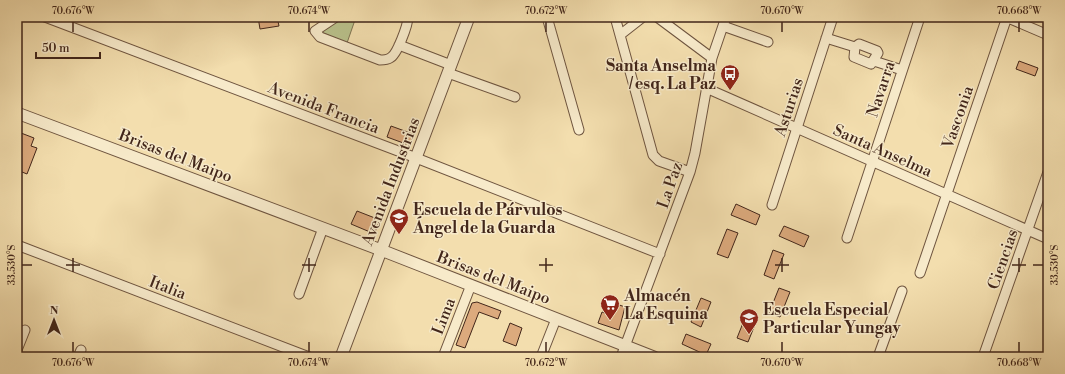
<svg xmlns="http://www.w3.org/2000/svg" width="1065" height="374" viewBox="0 0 1065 374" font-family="'Libre Bodoni',serif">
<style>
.green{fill:#b9c18b;stroke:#7e7452}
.building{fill:#dcaa7d;stroke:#42261a}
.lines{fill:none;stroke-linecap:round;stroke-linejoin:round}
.minor-casing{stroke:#6e543f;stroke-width:11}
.tertiary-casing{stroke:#6e543f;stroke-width:13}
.minor{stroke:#f7eaca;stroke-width:9}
.tertiary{stroke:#f7eaca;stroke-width:11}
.ticks{fill:none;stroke:#42261a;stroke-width:1.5}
.labels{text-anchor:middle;stroke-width:3;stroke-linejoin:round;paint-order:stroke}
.poi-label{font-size:16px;font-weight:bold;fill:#42261a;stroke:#f7eaca;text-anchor:start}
.street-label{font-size:16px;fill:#42261a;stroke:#f7eaca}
.neatline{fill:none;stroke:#42261a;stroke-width:1.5}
.ticks-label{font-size:10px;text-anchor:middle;fill:#42261a}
</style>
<rect width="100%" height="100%" fill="#f3deae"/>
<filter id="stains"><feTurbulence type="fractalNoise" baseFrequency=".005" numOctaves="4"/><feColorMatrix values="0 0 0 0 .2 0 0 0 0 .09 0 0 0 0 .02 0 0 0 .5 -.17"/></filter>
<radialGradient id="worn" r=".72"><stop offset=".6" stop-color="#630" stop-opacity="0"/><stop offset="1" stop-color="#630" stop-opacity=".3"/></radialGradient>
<path class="green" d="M343 17H356L347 43 321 32Z"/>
<path class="building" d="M258 17H277L279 26 260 29Z
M1019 61 1038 68 1035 76 1016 69Z
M391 126 413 134 411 142 406 144 387 137Z
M21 133 34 138 31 146 37 148 27 174 17 170V144Z
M736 204 760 215 756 225 731 215Z
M357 211 380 220 375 232H370L351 224Z
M784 226 809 236 804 247 779 236Z
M727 229 738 233 728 258 717 254Z
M773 250 784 254 774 279 764 275Z
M779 288 790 292 780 317 769 313Z
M701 298 711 302 701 327 691 322Z
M477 302 501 311 498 319 479 312 465 348 456 345 472 303Z
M611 302 625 307 619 330 598 323 602 312 607 314Z
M747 313 758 317 748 342 737 338Z
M510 323 522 328 516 346 503 341Z
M686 334 711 344 706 355 682 344Z"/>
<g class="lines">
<defs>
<path id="minor" d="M45 17 406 154 660 254
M336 17 315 31 320 37 380 60C384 60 387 60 390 58 397 55 408 25 408 17
M547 17 579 130
M615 17 653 155 659 161 690 172
M657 17 712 58
M1006 17 1048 35
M723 26 768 42
M620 35 643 17
M826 38 855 47
M859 44 877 51 878 53 871 64 854 57 855 47Z
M399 45 451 65
M874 61 902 70
M448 73 515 97
M706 88 1048 239
M772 205 833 17
M847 238 920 17
M17 245 309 357
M920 273 1007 17
M299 294 323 228
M17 350 25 330
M78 357 81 350
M443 357 471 285
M541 357 556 319
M621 357 690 172 695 153 712 58 726 17
M878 357 902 291
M983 357 1048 172"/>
<path id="tertiary" d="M17 113 381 250 654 357
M341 357 469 17"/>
</defs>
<use href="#minor" class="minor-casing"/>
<use href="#tertiary" class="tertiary-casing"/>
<use href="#minor" class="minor"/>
<use href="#tertiary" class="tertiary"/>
</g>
<path class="ticks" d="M73 22V32M309 22V32M546 22V32M782 22V32M1019 22V32M73 258V272M309 258V272M546 258V272M782 258V272M1019 258V272M22 265H32M66 265H80M302 265H316M539 265H553M775 265H789M1012 265H1026M1033 265H1043M73 342V352M309 342V352M546 342V352M782 342V352M1019 342V352"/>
<defs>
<symbol id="bus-pin" viewBox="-11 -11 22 30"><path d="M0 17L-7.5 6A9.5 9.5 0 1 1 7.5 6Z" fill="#8f2418" stroke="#f7eaca"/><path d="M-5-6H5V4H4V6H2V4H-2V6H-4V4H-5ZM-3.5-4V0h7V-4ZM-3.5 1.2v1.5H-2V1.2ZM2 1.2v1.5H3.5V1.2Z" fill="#fff"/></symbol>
<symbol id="school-pin" viewBox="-11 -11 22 30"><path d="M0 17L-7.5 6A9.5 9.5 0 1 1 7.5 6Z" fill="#8f2418" stroke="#f7eaca"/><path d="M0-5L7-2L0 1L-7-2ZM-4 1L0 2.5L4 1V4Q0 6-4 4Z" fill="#fff"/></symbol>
<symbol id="supermarket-pin" viewBox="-11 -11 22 30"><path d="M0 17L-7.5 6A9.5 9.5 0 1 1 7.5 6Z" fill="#8f2418" stroke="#f7eaca"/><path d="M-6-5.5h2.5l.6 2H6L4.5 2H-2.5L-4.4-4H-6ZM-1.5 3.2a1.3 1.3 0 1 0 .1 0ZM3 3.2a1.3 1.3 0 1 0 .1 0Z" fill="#fff"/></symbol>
</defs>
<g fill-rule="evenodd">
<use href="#bus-pin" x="719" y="63" width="22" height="30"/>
<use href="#school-pin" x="388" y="207" width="22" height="30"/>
<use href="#supermarket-pin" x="599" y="293" width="22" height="30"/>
<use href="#school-pin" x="738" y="307" width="22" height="30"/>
</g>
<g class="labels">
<g class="poi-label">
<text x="716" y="71" text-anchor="end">Santa Anselma<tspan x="716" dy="18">/ esq. La Paz</tspan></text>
<text x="413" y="215">Escuela de Párvulos<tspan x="413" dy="18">Ángel de la Guarda</tspan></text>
<text x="624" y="301">Almacén<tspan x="624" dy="18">La Esquina</tspan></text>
<text x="763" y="315">Escuela Especial<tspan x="763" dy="18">Particular Yungay</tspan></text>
</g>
<g class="street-label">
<text transform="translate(880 89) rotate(-72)" y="6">Navarra</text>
<text transform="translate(324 107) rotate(21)" y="6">Avenida Francia</text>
<text transform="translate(788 107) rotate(-72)" y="6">Asturias</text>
<text transform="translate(957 117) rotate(-71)" y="6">Vasconia</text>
<text transform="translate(883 150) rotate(24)" y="6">Santa Anselma</text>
<text transform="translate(176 155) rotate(21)" y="6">Brisas del Maipo</text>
<text transform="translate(390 181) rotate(-69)" y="6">Avenida Industrias</text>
<text transform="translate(669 185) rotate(-71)" y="6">La Paz</text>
<text transform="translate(1002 259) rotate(-71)" y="6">Ciencias</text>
<text transform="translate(494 277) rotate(21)" y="6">Brisas del Maipo</text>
<text transform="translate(168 287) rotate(21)" y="6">Italia</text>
<text transform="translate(443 316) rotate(-69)" y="6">Lima</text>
</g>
</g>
<rect width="1065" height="374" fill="none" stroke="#f3deae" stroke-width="44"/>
<g transform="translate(54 320)" stroke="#f7eaca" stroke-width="3" paint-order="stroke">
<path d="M0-3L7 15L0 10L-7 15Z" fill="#42261a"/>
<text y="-6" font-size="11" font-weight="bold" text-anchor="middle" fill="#42261a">N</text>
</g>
<path d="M36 52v6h64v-6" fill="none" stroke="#42261a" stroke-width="2"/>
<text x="42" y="52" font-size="12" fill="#42261a" stroke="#f7eaca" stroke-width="3" paint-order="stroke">50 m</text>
<rect x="22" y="22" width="1021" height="330" class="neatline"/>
<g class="ticks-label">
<text x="73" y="14">70.676°W</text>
<text x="309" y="14">70.674°W</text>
<text x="546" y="14">70.672°W</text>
<text x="782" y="14">70.670°W</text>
<text x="1019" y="14">70.668°W</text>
<text transform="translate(11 265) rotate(-90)" y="4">33.530°S</text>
<text transform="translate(1054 265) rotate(-90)" y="4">33.530°S</text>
<text x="73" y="366">70.676°W</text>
<text x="309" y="366">70.674°W</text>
<text x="546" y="366">70.672°W</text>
<text x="782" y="366">70.670°W</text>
<text x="1019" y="366">70.668°W</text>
</g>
<rect width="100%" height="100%" filter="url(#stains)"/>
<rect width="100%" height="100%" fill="url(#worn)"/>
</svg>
